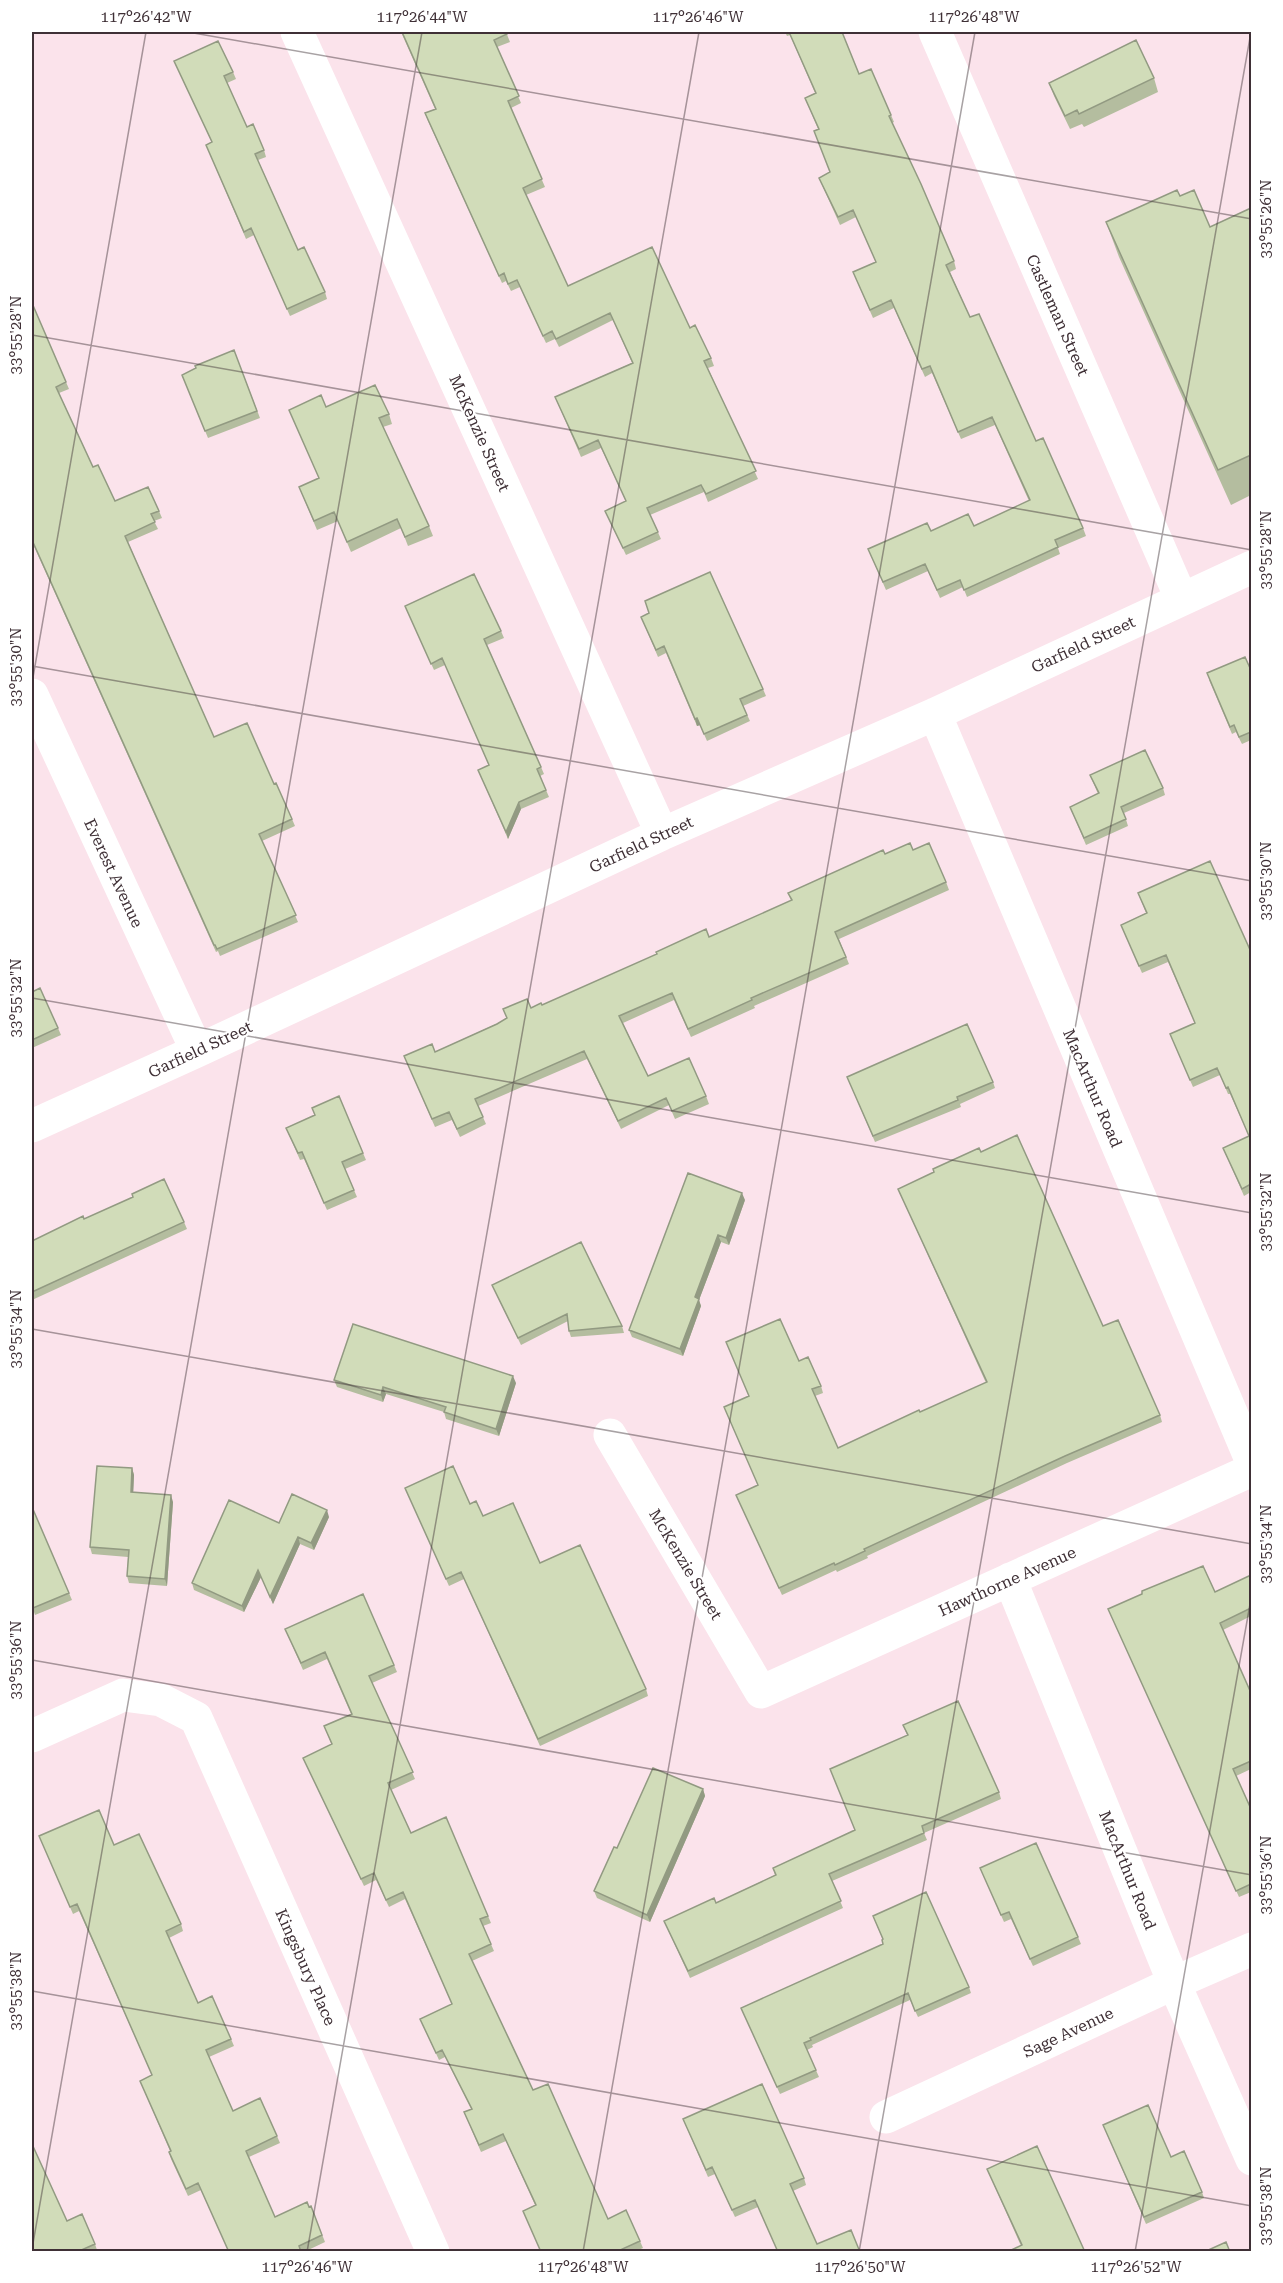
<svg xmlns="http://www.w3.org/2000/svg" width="1283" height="2283" viewBox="0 0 1283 2283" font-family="'Roboto Serif',serif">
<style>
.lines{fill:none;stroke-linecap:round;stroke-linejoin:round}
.minor{stroke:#fff;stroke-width:33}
.wall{fill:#b4bd9f}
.shaded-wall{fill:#929a82}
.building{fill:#d1dcb9;stroke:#929a82;stroke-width:1.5}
.ticks{fill:none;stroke:#3f3036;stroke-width:1.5;stroke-opacity:0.45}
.labels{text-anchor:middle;stroke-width:4.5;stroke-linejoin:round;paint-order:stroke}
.street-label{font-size:16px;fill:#3f3036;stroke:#fff}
.neatline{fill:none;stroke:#3f3036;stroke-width:2}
.ticks-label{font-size:15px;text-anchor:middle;fill:#3f3036}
</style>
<rect width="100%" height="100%" fill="#fbe3eb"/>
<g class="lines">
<path class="minor" d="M297 32 662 834
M935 32 1181 598
M32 695 197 1051
M935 714 1252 1462
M32 1126 197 1051 662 834 935 714 1252 567
M610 1435 761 1692 1252 1470
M1010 1579 1174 1983 1252 2159
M32 1736 123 1695 161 1700 196 1718 433 2252
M886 2117 1174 1983 1252 1949"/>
</g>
<path class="wall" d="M401 32H506L510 42 497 47 521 103 511 108 545 187 526 195 568 286 690 328 711 358 714 366 708 368 758 479 708 502 704 492 650 515 661 539 626 555 605 511 626 501 601 448 581 457 555 397 632 363 613 320 559 347 555 339 546 343 520 287 511 291 506 281 502 283 428 121 425 113 435 109Z
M785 32H842L859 74 891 115 894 122 892 123 954 261 956 269 950 272 970 317 1083 528 1086 536 1058 548 1060 554 967 597 963 587 940 598 928 571 886 590 868 549 931 531 974 526 1029 501 995 425 961 439 932 373 925 377 894 308 873 318 853 272 876 262 856 217 840 225 822 185 819 178 830 172 818 129 805 98 815 93 790 35 787 36Z
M174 61 233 72 236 79 227 83 247 127 264 150 266 157 258 160 298 250 325 292 327 299 290 316 254 235 246 239 206 145 212 142Z
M1154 78 1158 92 1084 127 1082 124 1070 129 1054 96 1049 83Z
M1180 196 1210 227 1251 208V495L1231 505 1119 257 1106 222Z
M32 303 69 389 59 393 93 467 115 501 159 511 162 518 154 521 158 529 128 542 214 737 274 784 292 819 295 826 262 841 298 922 220 956 218 951 216 952 32 542Z
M234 350 260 418 208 438 182 375Z
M326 407 389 414 392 424 383 427 429 526 433 536 408 546 401 528 351 552 338 521 317 530 299 487 319 478 289 410Z
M405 606 501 631 504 638 487 645 541 767 544 774 540 776 549 797 521 809 508 839 478 770 489 765 445 665 434 670Z
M641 617 763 689 766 696 743 706 750 721 707 741 700 725 697 726 666 653 658 657Z
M1251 667V740L1242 744 1236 732 1232 734 1209 680Z
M1090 775 1163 788 1165 795 1124 813 1128 826 1086 845 1070 807 1098 794Z
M913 850 946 882 949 890 839 939 849 964 754 1006 755 1008 691 1037 674 1000 623 1023 648 1076 706 1096 709 1104 675 1119 669 1105 621 1129 587 1059 478 1106 486 1124 460 1137 452 1120 435 1127 404 1056 435 1052 531 1008 542 1005 709 937 791 901 788 893 885 854Z
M1138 893 1251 952V1192L1244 1196 1223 1148 1249 1136 1230 1094H1228L1220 1075 1193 1087 1170 1034 1195 1023 1168 962 1142 973 1121 925 1146 913Z
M32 992 58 1028 61 1035 32 1048Z
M847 1077 993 1082 995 1088 960 1104 961 1107 875 1142Z
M312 1108 363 1153 366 1160 345 1169 357 1197 327 1210 304 1159 300 1160 286 1128 315 1115Z
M981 1152 1103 1326 1160 1415 1162 1422 1067 1463 867 1556 868 1558 837 1572 836 1570 782 1595 736 1495 758 1485 724 1407 749 1396 799 1361 821 1386 823 1393 815 1396 838 1448 986 1383 898 1189Z
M745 1200 729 1245 721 1242 699 1300 701 1306 683 1356 632 1337 629 1330Z
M84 1219 184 1222 187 1229 32 1300V1241Z
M492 1285 622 1326 624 1333 571 1337 569 1331 568 1321 521 1345Z
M334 1380 516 1383 499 1436 446 1419 444 1412 386 1394 383 1402 337 1387Z
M132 1468 134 1475 133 1492 173 1502 167 1586 129 1583 127 1576 128 1557 92 1554 90 1547Z
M405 1488 470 1504 646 1689 648 1696 540 1746 464 1579 449 1586Z
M329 1517 314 1550 300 1544 273 1604 261 1577 244 1612 194 1590 192 1583 279 1523Z
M1251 1575V1616L1223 1630 1251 1693V1769L1236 1776 1251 1809V1892L1239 1897 1108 1609 1215 1592Z
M69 1593 72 1600 35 1615 32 1606Z
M285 1629 394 1665 397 1672 372 1683 415 1779 391 1790 411 1833 488 1916 491 1923 483 1926 494 1951 472 1961 533 2090 608 2219 640 2241 643 2248 634 2252H541L523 2211 535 2205 506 2141 481 2152 464 2112 471 2109 445 2057 439 2060 420 2019 452 2004 405 1899 389 1907 376 1880 364 1886 303 1758 332 1745 324 1726 351 1714 327 1659 303 1670Z
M903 1725 999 1792 1001 1799 924 1833 927 1840 832 1881 843 1908 690 1978 664 1921 716 1903 775 1875 773 1868 855 1830 907 1735Z
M703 1789 705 1796 650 1922 597 1898 594 1891 617 1848Z
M39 1836 114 1845 181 1924 183 1931 169 1938 198 2003 231 2039 234 2046 209 2057 233 2111 277 2136 280 2143 249 2157 275 2217 311 2206 325 2242 304 2252H224L228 2250 201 2190 188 2196 171 2159 169 2152 170 2151 140 2081 152 2075 79 1911 73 1914Z
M980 1868 1078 1937 1081 1944 1033 1966 1011 1919 1004 1922Z
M873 1916 969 1987 971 1993 918 2017 910 2000 812 2045 813 2047 807 2050 819 2077 780 2094 741 2008 883 1944V1940Z
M683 2119 804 2178 806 2185 793 2191 817 2244 860 2252H778L758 2207 735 2217 715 2174 708 2177Z
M1103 2125 1202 2192 1204 2198 1146 2224Z
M987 2169 1085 2252 1021 2246Z
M67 2221 95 2244 97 2250 95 2252H32Z"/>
<path class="shaded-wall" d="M697 718 700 725 697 726 695 719Z
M519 802 521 809 508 839 506 832Z
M742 1193 745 1200 729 1245 726 1238Z
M718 1235 721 1242 699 1300 701 1306 683 1356 680 1349 695 1297Z
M513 1376 516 1383 499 1436 496 1429Z
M383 1387 386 1394 383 1402 381 1395Z
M132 1468 134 1475 133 1499 131 1492Z
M171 1495 173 1502 167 1586 165 1579Z
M327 1510 329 1517 314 1550 311 1543Z
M298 1537 300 1544 273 1604 270 1597Z
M258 1570 261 1577 244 1612 242 1606Z
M703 1789 705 1796 650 1922 647 1915Z"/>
<path class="building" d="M402 32H506L507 34 494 40 519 96 508 101 542 179 523 188 568 286 652 247 690 328 695 325 711 358 704 361 756 471 706 494 701 485 647 508 658 532 623 548 605 511 626 501 598 440 579 449 555 397 633 363 610 313 556 339 552 331 543 336 517 280 508 284 504 273 499 276 425 113 436 109Z
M789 32H842L859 74 871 69 891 115 889 116 921 184 954 261 946 265 970 317 979 314 1036 441 1043 438 1083 528 1055 540 1058 547 964 590 960 580 937 590 925 564 883 582 868 549 927 523 931 531 968 514 974 526 1030 500 992 417 958 432 930 366 922 369 891 300 870 310 853 272 876 262 853 210 838 217 819 178 830 172 814 131 819 129 805 98 816 93Z
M1136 40 1154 78 1079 114 1077 110 1065 116 1049 83Z
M218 41 233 72 224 76 247 127 253 124 264 150 255 154 298 250 304 247 325 292 287 309 251 228 244 232 206 145 212 142 174 61Z
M1177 190 1180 196 1194 190 1210 227 1251 208V455L1218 470 1106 222Z
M32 303 66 382 56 387 93 467 98 465 115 501 148 487 159 511 151 514 155 522 125 536 214 737 247 723 274 784 276 783 292 819 259 834 296 915 217 949 215 945H214L32 540Z
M234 350 257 411 205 431 182 375 196 368 195 366Z
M375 385 389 414 379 418 429 526 405 537 397 519 347 542 334 512 314 521 299 487 319 478 289 410 321 395 326 407Z
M710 572 763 689 740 699 747 715 704 734 697 718 695 719 664 646 656 650 641 617 649 613 645 601Z
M474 574 501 631 484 639 541 767 537 769 546 790 519 802 506 832 478 770 489 765 442 658 431 664 405 606Z
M1245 657 1250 668 1251 667V732L1239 737 1234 725 1230 727 1207 673Z
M1145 750 1163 788 1121 807 1126 819 1084 838 1070 807 1099 793 1090 775Z
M910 843 913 850 929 843 946 882 835 932 846 957 751 998 752 1000 688 1029 672 993 619 1016 648 1076 689 1058 706 1096 672 1111 666 1098 618 1121 584 1051 475 1099 483 1117 457 1129 449 1112 432 1119 404 1056 432 1044 435 1052 497 1024 507 1018 503 1009 527 999 531 1008 541 1003 542 1005 657 954 656 952 706 929 709 937 792 900 788 893 883 850 885 854Z
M1210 861 1251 952V1184L1242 1189 1223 1148 1249 1136 1228 1087 1226 1088 1217 1068 1190 1080 1170 1034 1195 1023 1166 955 1139 966 1121 925 1147 913 1138 893Z
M40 988 58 1028 32 1040V992Z
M967 1024 993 1082 957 1097 958 1100 873 1136 847 1077Z
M339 1096 363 1153 342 1162 354 1190 324 1203 302 1152 298 1153 286 1128 315 1115 312 1108Z
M1017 1135 1103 1326 1118 1320 1160 1415 1065 1456 864 1549 865 1551 835 1565 834 1563 779 1588 736 1495 758 1485 724 1407 749 1396 726 1342 780 1319 799 1361 808 1357 821 1386 812 1389 838 1448 919 1410 920 1412 987 1382 898 1189 934 1172 933 1169 979 1148 981 1152Z
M688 1173 742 1193 726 1238 718 1235 695 1297 699 1299 680 1349 629 1330Z
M164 1179 184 1222 32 1292V1241L83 1216 84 1219 133 1197 132 1194Z
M581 1242 622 1326 569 1331 567 1314 518 1338 492 1285Z
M353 1324 513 1376 496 1429 444 1412 446 1407 383 1387 381 1395 334 1380Z
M97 1466 132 1468 131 1492 171 1495 165 1579 127 1576 129 1550 90 1547Z
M453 1466 470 1504 476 1501 483 1516 513 1503 540 1563 580 1545 646 1689 538 1739 461 1572 446 1579 405 1488Z
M292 1494 327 1510 311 1543 298 1537 270 1597 258 1570 242 1606 192 1583 229 1500 279 1523Z
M32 1507 69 1593 33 1608 32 1605Z
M1203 1566 1215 1592 1251 1575V1608L1220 1623 1251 1693V1761L1233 1769 1251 1809V1884L1236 1891 1108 1609 1142 1594V1591Z
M363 1594 394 1665 369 1676 413 1772 388 1783 411 1833 446 1817 488 1916 480 1919 491 1944 469 1954 533 2090 548 2084 608 2219 626 2210 640 2241 620 2250 621 2252H541L523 2211 536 2205 503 2134 479 2145 464 2112 472 2109 442 2050 436 2053 420 2019 452 2004 403 1892 386 1900 374 1873 361 1879 303 1758 332 1744 324 1726 352 1714 325 1652 301 1663 285 1629Z
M958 1701 999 1792 922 1826 924 1833 829 1874 841 1901 688 1971 664 1921 714 1898 716 1903 776 1875 773 1868 855 1830 830 1769 908 1735 903 1725Z
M653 1768 703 1789 647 1915 594 1891 614 1847 617 1848Z
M99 1810 114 1845 139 1834 181 1924 166 1931 198 2003 212 1996 231 2039 206 2050 233 2111 260 2098 277 2136 246 2151 275 2217 307 2202 309 2207 311 2206 322 2235 299 2246 301 2252H224L228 2250 198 2183 186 2189 169 2152 171 2151 140 2081 152 2075 77 1904 70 1907 39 1836Z
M1036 1843 1078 1937 1030 1959 1009 1912 1001 1915 980 1868Z
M926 1892 969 1987 915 2011 908 1993 810 2038 811 2040 804 2043 816 2070 777 2087 741 2008 883 1944 882 1940 883 1939 873 1916Z
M762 2084 804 2178 790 2184 817 2244 851 2230 860 2252H778L755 2200 732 2210 712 2167 706 2170 683 2119Z
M1148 2105 1171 2157 1184 2151 1202 2192 1144 2217 1103 2125Z
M32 2144 67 2221 82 2214 95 2244 77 2252H32Z
M1037 2146 1085 2252H1007L1022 2245 987 2169Z
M1226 2242 1230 2252H1204Z"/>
<path class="ticks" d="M188 32 1252 219M32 335 1252 550M32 666 1252 881M32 683 146 32M32 998 1252 1213M32 1329 1252 1544M32 1660 1252 1875M32 1991 1252 2206M32 2249 422 32M307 2252 699 32M583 2252 975 32M859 2252 1251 32M1135 2252 1252 1593"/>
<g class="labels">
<g class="street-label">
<text transform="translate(1058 315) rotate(66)" y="6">Castleman Street</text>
<text transform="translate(480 433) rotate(66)" y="6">McKenzie Street</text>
<text transform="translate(1083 644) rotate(-25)" y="6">Garfield Street</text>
<text transform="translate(641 844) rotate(-25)" y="6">Garfield Street</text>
<text transform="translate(114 873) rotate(65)" y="6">Everest Avenue</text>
<text transform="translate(200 1049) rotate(-25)" y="6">Garfield Street</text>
<text transform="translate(1093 1088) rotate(67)" y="6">MacArthur Road</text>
<text transform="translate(686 1564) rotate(59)" y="6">McKenzie Street</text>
<text transform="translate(1007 1581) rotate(-24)" y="6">Hawthorne Avenue</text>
<text transform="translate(1128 1870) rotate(68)" y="6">MacArthur Road</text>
<text transform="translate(306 1967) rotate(66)" y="6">Kingsbury Place</text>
<text transform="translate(1068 2032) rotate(-25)" y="6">Sage Avenue</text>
</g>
</g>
<rect width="1283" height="2283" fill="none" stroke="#ffffff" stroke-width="66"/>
<rect x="33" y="33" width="1217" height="2217" class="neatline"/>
<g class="ticks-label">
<text x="146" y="22">117°26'42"W</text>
<text x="422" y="22">117°26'44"W</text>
<text x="698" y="22">117°26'46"W</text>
<text x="974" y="22">117°26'48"W</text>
<text transform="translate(1266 219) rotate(-90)" y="5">33°55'26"N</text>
<text transform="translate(16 335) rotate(-90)" y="5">33°55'28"N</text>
<text transform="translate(1266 550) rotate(-90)" y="5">33°55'28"N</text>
<text transform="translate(16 667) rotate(-90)" y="5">33°55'30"N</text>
<text transform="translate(1266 881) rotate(-90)" y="5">33°55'30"N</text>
<text transform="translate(16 998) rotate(-90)" y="5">33°55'32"N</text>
<text transform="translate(1266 1212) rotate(-90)" y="5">33°55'32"N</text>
<text transform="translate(16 1329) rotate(-90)" y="5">33°55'34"N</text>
<text transform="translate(1266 1544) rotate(-90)" y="5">33°55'34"N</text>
<text transform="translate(16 1660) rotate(-90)" y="5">33°55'36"N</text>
<text transform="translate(1266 1875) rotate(-90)" y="5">33°55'36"N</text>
<text transform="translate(16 1991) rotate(-90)" y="5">33°55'38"N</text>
<text transform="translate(1266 2206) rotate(-90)" y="5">33°55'38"N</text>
<text x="307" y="2272">117°26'46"W</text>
<text x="583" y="2272">117°26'48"W</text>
<text x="860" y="2272">117°26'50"W</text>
<text x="1136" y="2272">117°26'52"W</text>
</g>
</svg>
